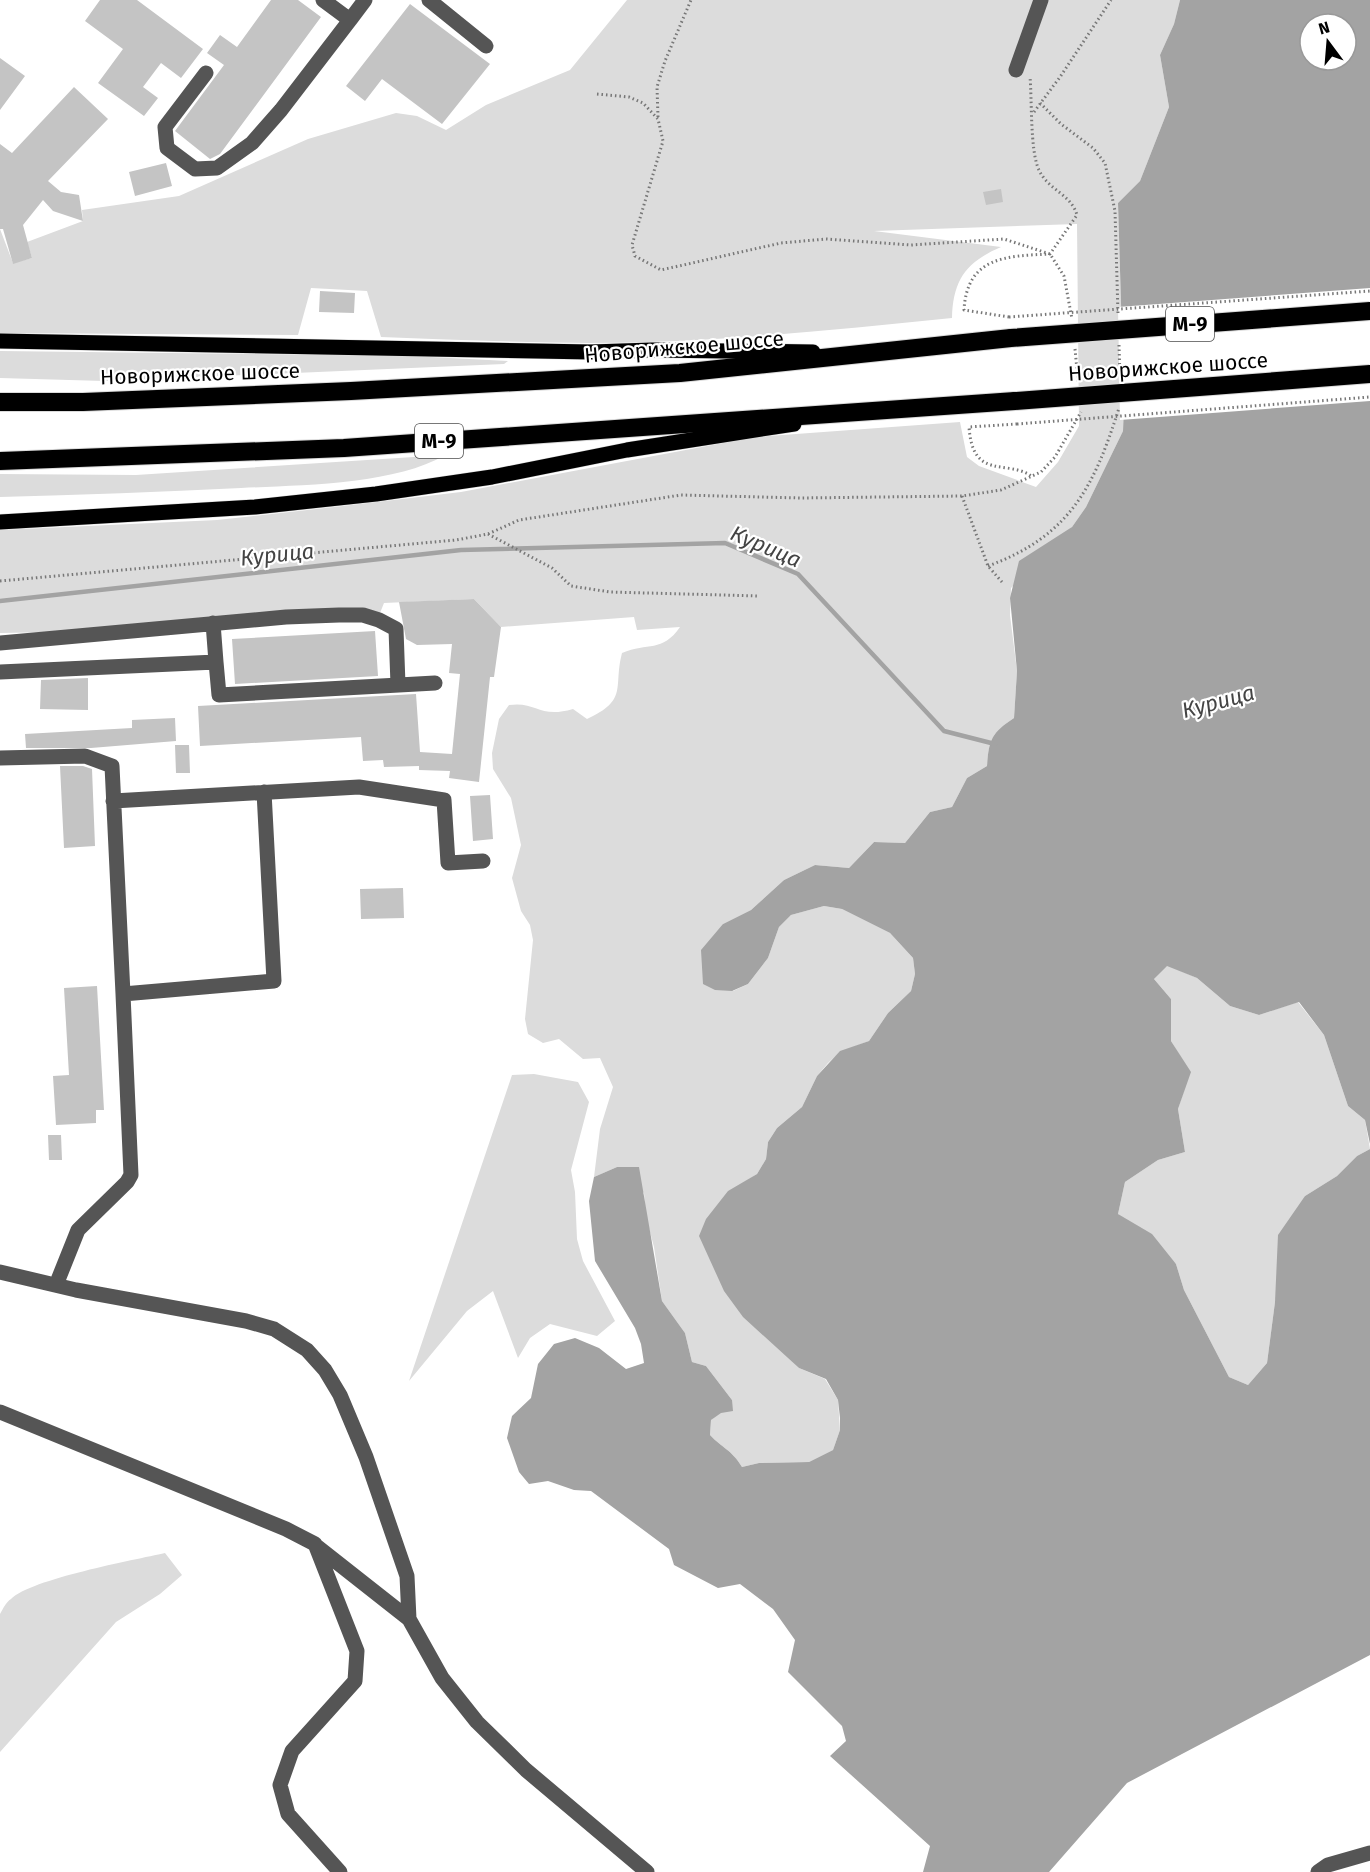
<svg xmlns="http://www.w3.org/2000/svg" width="1370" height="1872" viewBox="0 0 1370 1872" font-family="'Fira Sans',sans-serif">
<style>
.green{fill:#dcdcdc}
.water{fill:#a3a3a3;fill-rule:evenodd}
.pier{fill:#fff}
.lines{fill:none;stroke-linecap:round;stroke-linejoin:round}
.stream{stroke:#a3a3a3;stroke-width:4.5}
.building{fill:#c4c4c4}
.major-casing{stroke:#dbdbdb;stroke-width:16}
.highway-casing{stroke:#dbdbdb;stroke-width:20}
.path{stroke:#777;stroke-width:3;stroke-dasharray:1.5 3;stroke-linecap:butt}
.minor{stroke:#555;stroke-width:15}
.major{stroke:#000;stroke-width:15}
.highway{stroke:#000;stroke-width:18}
.highway-bridge-casing{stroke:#dbdbdb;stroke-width:20;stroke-linecap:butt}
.path-bridge{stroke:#777;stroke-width:3;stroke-dasharray:1.5 3;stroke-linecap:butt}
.highway-bridge{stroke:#000;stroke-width:18}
.labels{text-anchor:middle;stroke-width:4.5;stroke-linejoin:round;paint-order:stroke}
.shield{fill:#fff;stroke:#4c4c4c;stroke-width:1.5}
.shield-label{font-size:20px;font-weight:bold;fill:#000}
.street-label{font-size:21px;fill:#000;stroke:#fff}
.water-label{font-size:22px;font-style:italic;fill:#444;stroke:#fff}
</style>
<rect width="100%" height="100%" fill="#fff"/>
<path class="green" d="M627 0H1180L1174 24 1160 55 1169 107 1140 181 1118 203 1124 404 1123 431 1086 507 1072 527 1011 588 1010 615 1017 671 1014 718C991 733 989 740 987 766L967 778 952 807 930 812 905 843 874 842 849 868 815 865 784 880 751 910 723 924 733 991 748 984 768 958 779 927 791 915 824 906 842 909 890 933 913 958 915 974 911 991 888 1013 869 1041 840 1052 828 1063 817 1076 802 1107 777 1128 768 1142 766 1159 757 1174 743 1183 782 1350 799 1368 825 1379 838 1400 840 1430 833 1450 809 1462 759 1463 742 1467C732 1450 722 1448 710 1435L711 1420 732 1400 706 1366 692 1362 685 1333 662 1301 654 1247 646 1217 644 1193 617 1167 594 1177 600 1129 613 1087 600 1058 583 1059 559 1039 543 1043 528 1034 525 1019 533 940 530 925 521 911 512 878 521 845 511 798 493 769 492 753 499 719 509 705C537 701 539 719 573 709L587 719C629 700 613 687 622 653 648 642 662 653 680 627L637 630 634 617 501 627 474 599 384 603 380 613 60 632 0 633V530L217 520 343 506 461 492 755 437 960 422 967 457 979 466 1036 487 1058 462 1079 426 1077 224 874 231 1001 247C966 262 953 280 952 318 852 328 750 339 649 342 559 345 470 340 381 337L367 291 311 288 298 335 0 333V229L13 263 32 258 27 242 83 221 82 210 179 196 308 139 396 113 417 116 446 130 486 105 570 70Z
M0 351 411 356 508 361 504 364 104 381 0 378Z
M445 455C394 485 301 485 241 488 161 492 80 495 0 497V474L136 475Z
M1167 965 1197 978 1230 1006 1259 1015 1298 1002 1324 1035 1348 1106 1365 1120 1370 1149 1357 1156 1337 1176 1305 1196 1275 1302 1267 1363 1248 1385 1229 1377 1184 1290 1176 1264 1118 1214 1125 1182 1158 1160 1185 1152 1178 1109 1190 1072 1171 1041V999L1154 979Z
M534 1074 578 1082 589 1102 571 1170 575 1192 577 1239 583 1261 615 1321 597 1336 550 1324 530 1338 518 1358 493 1291 467 1311 409 1381 512 1075Z
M165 1553 182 1575 160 1594 116 1622 0 1752V1614C3 1609 6 1602 11 1599 31 1579 134 1560 165 1553Z"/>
<path class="water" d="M1180 0H1370V1144L1365 1120 1348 1106 1324 1035 1299 1002 1259 1015 1230 1006 1197 978 1167 966 1154 979 1171 999V1041L1191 1072 1178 1109 1185 1152 1158 1160 1125 1182 1118 1214 1152 1234 1176 1264 1184 1290 1229 1377 1248 1385 1267 1363 1275 1302 1278 1235 1305 1196 1337 1176 1357 1156 1370 1149V1655L1127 1783 1049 1872H923L930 1846 830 1756 846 1741 842 1726 788 1672 795 1640 773 1609 740 1584 718 1588 674 1565 669 1549 591 1491 574 1490 548 1481 529 1484 519 1472 507 1438 512 1416 531 1398 538 1364 554 1344 575 1338 599 1348 626 1369 644 1363 641 1344 635 1328 595 1261 589 1201 594 1177 617 1167H639L662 1301 685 1333 692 1362 706 1366 732 1400 733 1411 721 1413 711 1420 710 1435C722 1448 732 1450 742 1467L759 1463 809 1462 833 1450 840 1430V1418L838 1400 826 1379 799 1368 743 1317 724 1291 699 1236 706 1219 728 1191 757 1174 766 1159 768 1142 777 1128 802 1107 817 1076 840 1051 869 1041 888 1013 911 991 915 974 913 958 890 933 842 909 824 906 791 915 779 927 768 958 748 984 732 991 715 990 703 984 701 950 723 924 751 910 784 880 815 865 849 868 874 842 905 843 930 812 952 807 967 778 987 766C989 740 991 733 1014 718L1017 671 1010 598 1019 561 1072 527 1086 507 1123 431 1124 404 1118 203 1140 181 1169 107 1160 55 1174 24ZM1310 24H1346V60H1310Z"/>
<path class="pier" d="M1370 288V401L1120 420 1118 307Z"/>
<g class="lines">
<path class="stream" d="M0 601 461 550 725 543 798 574 944 731 995 744"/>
</g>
<path class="building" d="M100 0H137L203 49 181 78 161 63 143 87 158 98 144 116 98 83 123 49 85 21Z
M271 0H298L321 17 220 154 210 159 175 131 224 65 207 53 220 35 237 47Z
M410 4 490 64 442 124 382 79 365 101 346 86Z
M0 58 25 76 0 110Z
M74 87 108 119 48 181 61 192 79 195 83 221 53 211 43 200 23 225 32 258 13 264 3 229H0V144L12 153Z
M166 163 172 186 135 196 129 172Z
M1001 189 1003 202 986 205 983 192Z
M320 291 355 293 354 313 319 312Z
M474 599 501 627 494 677H490L479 782 449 778 450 771 419 770V766L384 767 383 760 363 761 361 737 200 746 198 706 416 694 420 752 452 754 460 674 449 673 452 644 417 645 406 639 399 602Z
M375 631 378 676 235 684 232 639Z
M88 678V710L40 709 41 680Z
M175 718 176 741 91 748H26L25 734 132 728V720Z
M175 745H189L190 773H176Z
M60 766H83L92 769 95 846 64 848Z
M490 795 493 839 473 841 470 796Z
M403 888 404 918 361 919 360 889Z
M97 986 104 1110H96V1123L56 1125 53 1076 69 1075 64 988Z
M48 1135H61L62 1160H49Z"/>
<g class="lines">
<defs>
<path id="major" d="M0 341 591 352 652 350 813 352
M0 522 255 507 376 494 492 477 627 450 794 424"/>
<path id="highway" d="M0 402H83L351 391 680 373 1011 338
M0 461 344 448 1015 401"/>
</defs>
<use href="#major" class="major-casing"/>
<use href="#highway" class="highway-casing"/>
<path class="path" d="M597 94 629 97 643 103 658 119 663 141 632 245 635 256 661 270 781 243 826 239 911 245 1004 239 1050 254 1064 276 1072 319
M1040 103 1061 124 1093 148 1105 163 1115 211 1118 314
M1034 112 1060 77 1111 0
M658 117 657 87 665 61 691 0
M1009 317 964 310C967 256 1007 256 1050 254L1077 215C1071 194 1048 190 1039 170 1030 152 1032 99 1030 77
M1119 345 1120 377
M1075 349 1078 381
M1017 424 969 427C973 482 1007 458 1033 477
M962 496 988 566 1002 582
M488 534 552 568 571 586 610 592 759 596
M988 566C1070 536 1094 487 1119 408
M0 581 456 540 488 534 519 520 681 495 801 498 962 496 1001 490 1041 472 1055 457 1081 412"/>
<path class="minor" d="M323 0 350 20 365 0
M429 0 486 46
M1016 70 1041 0
M206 73 165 127 167 148 195 169 217 168 252 143 281 110 350 20
M213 623 216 662
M0 643 286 617 339 615H363L379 620 396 629 398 685
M0 672 216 662 219 695 435 683
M0 758 85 756 112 766 123 994
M113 801 359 787 444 800 448 863 483 861
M0 1272 76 1290 246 1321 274 1329 307 1350 325 1370 340 1395 366 1457 407 1576 409 1619 442 1678 477 1722 526 1770 647 1872
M56 1285 78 1230 127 1182 131 1175 123 994 274 981 264 792
M0 1412 286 1529 315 1544 357 1651 355 1681 292 1751 280 1785 288 1814 340 1872
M315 1545 409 1619
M1318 1872 1328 1865 1370 1853"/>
<use href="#major" class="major"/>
<use href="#highway" class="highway"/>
<defs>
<path id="highway-bridge" d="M1011 338 1370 311
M1015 401 1370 374"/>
</defs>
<use href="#highway-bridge" class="highway-bridge-casing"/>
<path class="path-bridge" d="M1009 317 1370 291
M1017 424 1370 397"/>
<use href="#highway-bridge" class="highway-bridge"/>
</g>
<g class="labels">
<g class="shield">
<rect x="1166" y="307" width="48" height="34" rx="4.5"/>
<rect x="415" y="424" width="48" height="34" rx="4.5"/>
</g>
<g class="shield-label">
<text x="1190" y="331">М-9</text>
<text x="439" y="448">М-9</text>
</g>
<g class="street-label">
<text transform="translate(684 347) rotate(-5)" y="7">Новорижское шоссе</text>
<text transform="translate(1168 367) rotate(-4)" y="7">Новорижское шоссе</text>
<text transform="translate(200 374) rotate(-2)" y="7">Новорижское шоссе</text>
</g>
<g class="water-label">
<text transform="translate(766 546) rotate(23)" y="8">Курица</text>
<text transform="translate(277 554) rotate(-6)" y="8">Курица</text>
<text transform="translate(1218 701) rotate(-15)" y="8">Курица</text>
</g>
</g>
<g transform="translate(1328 42) rotate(344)"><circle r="28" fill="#ffffff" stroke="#999999" stroke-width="1.5"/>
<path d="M0-4.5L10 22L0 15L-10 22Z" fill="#000000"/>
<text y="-9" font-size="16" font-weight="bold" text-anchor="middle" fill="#000000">N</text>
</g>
</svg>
